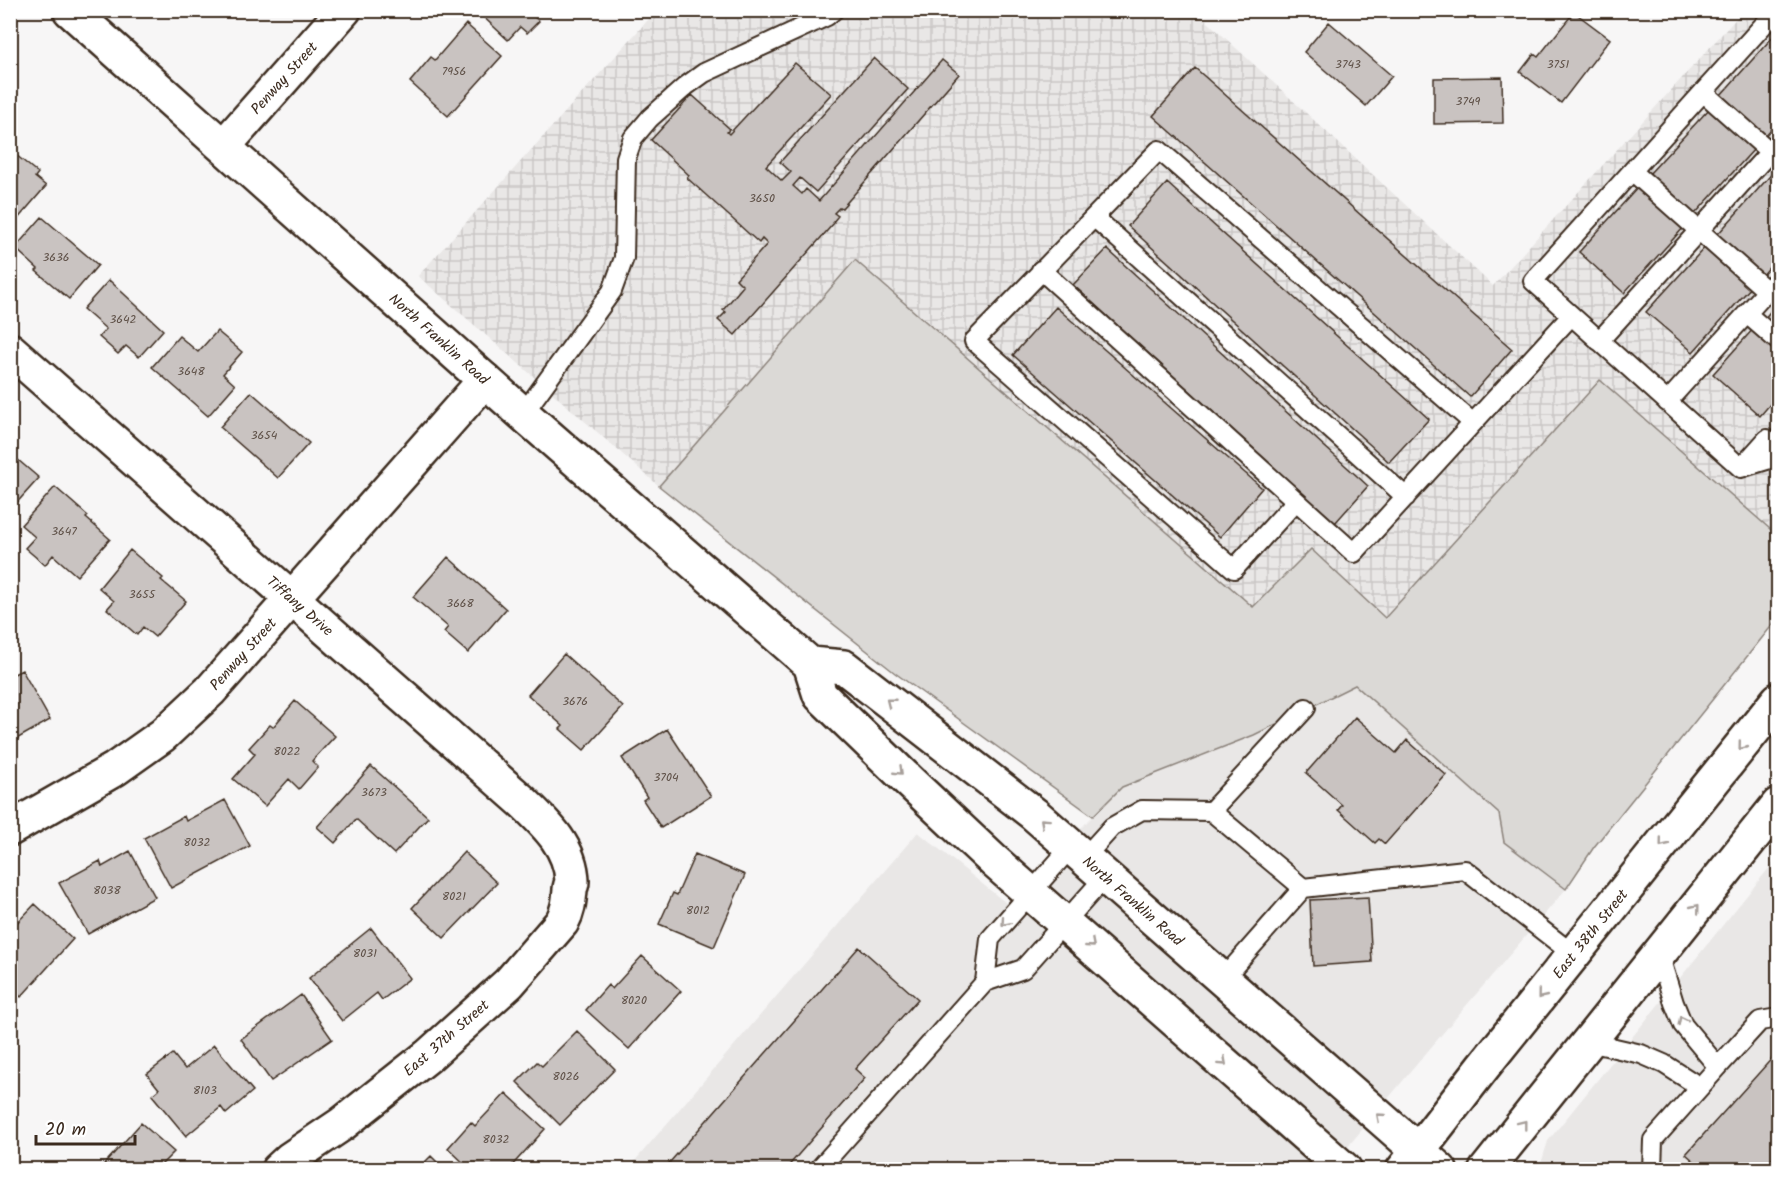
<svg xmlns="http://www.w3.org/2000/svg" width="1789" height="1180" viewBox="0 0 1789 1180" font-family="Kalam,sans-serif">
<style>
.built{fill:#e9e7e6}
.industrial{fill:url(#industrial-grid)}
.green{fill:#dbd9d6;stroke:#8b827a;stroke-width:1.5}
.building{fill:#c9c3c1;stroke:#3b2a1e;stroke-width:1.5}
.lines{fill:none;stroke-linecap:round;stroke-linejoin:round}
.lane-casing{stroke:#3b2a1e;stroke-width:22}
.street-casing{stroke:#3b2a1e;stroke-width:38}
.secondary-casing{stroke:#3b2a1e;stroke-width:38}
.lane{stroke:#fff;stroke-width:18}
.street{stroke:#fff;stroke-width:33}
.secondary{stroke:#fff;stroke-width:33}
.oneway{stroke:#a79f9a}
.labels{text-anchor:middle;stroke-width:6;stroke-linejoin:round;paint-order:stroke}
.number-label{font-size:12px;fill:#5e5047}
.street-label{font-size:15px;fill:#3b2a1e;stroke:#fff}
</style>
<defs>
<pattern id="industrial-grid" width="8" height="8" patternUnits="userSpaceOnUse" patternTransform="scale(1.5)"><rect width="8" height="8" fill="#e9e7e6"/><path d="M0 4h8M4 0v8" fill="none" stroke="#c9c6c5"/></pattern>
</defs>
<rect width="100%" height="100%" fill="#f7f6f6"/>
<filter id="ink" filterUnits="userSpaceOnUse"><feTurbulence type="fractalNoise" baseFrequency=".0167" numOctaves="2"/><feDisplacementMap in="SourceGraphic" scale="12" xChannelSelector="R" yChannelSelector="G"/><feConvolveMatrix kernelMatrix="1 2 1 2 8 2 1 2 1" color-interpolation-filters="sRGB"/></filter>
<g filter="url(#ink)">
<path class="built" d="M1355 685 1499 814 1504 842 1566 889 1448 1027 1329 1169 627 1170 918 832 1006 903 1122 787 1254 735Z
M1778 857V1169L1539 1170 1548 1141Z"/>
<path class="industrial" d="M1195 10 1493 286 1743 11H1778V536L1600 381 1385 618 1311 549 1253 608 856 261 659 486 418 276 656 11Z"/>
<path class="green" d="M855 260 1253 607 1311 549 1385 618 1600 380 1778 536V618L1594 847 1566 889 1504 842 1499 814 1355 685 1254 735 1122 787 1093 816 895 673 659 486Z"/>
<path class="building" d="M476 10H538L533 16 539 21 527 33 520 27 508 40Z
M1574 12 1610 39 1561 103 1520 72 1534 54 1538 57Z
M1329 22 1392 76 1366 106 1304 52Z
M466 24 502 56 448 116 410 82 431 57 435 60Z
M1778 31V121L1765 136 1720 96Z
M874 58 908 89 816 192 800 178 793 186 802 194 806 189 819 201 942 60 959 74 842 208 840 207 834 213 838 216 833 222 834 223 735 335 718 320 726 312 723 310 743 286 736 279 767 244 762 239 759 243 687 178 689 175 651 140 692 95 730 129 727 132 729 134 795 63 831 94 766 166 782 181 791 172 780 162Z
M1195 68 1512 349 1470 397 1153 116Z
M1502 77 1503 123 1434 124V78Z
M1710 108 1755 148 1694 215 1649 174Z
M10 150 38 173 35 177 46 186 10 228Z
M1778 167V257L1762 276 1717 235Z
M1167 183 1429 419 1389 462 1128 226Z
M1640 185 1685 226 1624 293 1579 252Z
M42 217 98 265 69 299 36 271 38 269 15 248Z
M1706 246 1752 286 1693 352 1646 312Z
M1107 249 1368 486 1335 523 1073 285Z
M109 280 163 330 139 357 126 346 118 354 99 337 106 329 83 309Z
M1778 302V332L1764 319Z
M1056 307 1262 488 1220 537 1013 355Z
M1754 328 1778 350V395L1760 416 1713 374Z
M217 331 242 352 223 374 235 385 208 416 152 367 179 336 198 352Z
M251 392 309 443 278 478 220 427Z
M10 453 39 478 12 508 10 507Z
M55 487 88 516 86 518 110 539 77 576 53 555 45 565 25 548 35 537 21 525Z
M130 550 163 578 161 580 186 601 155 637 143 627 137 635 107 609 114 601 99 588Z
M448 557 506 609 468 653 444 632 448 627 413 597Z
M564 654 623 707 584 750 560 729 563 726 528 695Z
M22 670 50 720 13 741 10 737V676Z
M295 701 335 736 312 761 318 767 299 789 289 779 265 806 233 779 255 754 249 748 270 725 273 727Z
M1355 717 1396 753 1407 740 1446 775 1385 844 1379 839 1375 843 1338 810 1342 805 1306 773Z
M667 729 711 796 661 828 643 800 647 797 622 758Z
M371 766 428 817 394 854 356 819 335 843 317 827Z
M225 800 250 846 171 888 144 838 184 816 186 821Z
M130 851 155 897 88 934 59 883 100 861 102 867Z
M464 852 497 883 444 938 412 908Z
M695 854 745 875 714 947 659 924 673 893 677 895Z
M1368 897 1372 962 1313 966 1310 900Z
M35 904 73 939 21 997 10 987V930Z
M371 928 410 978 382 1000 377 993 342 1021 309 978Z
M859 947 918 999 855 1069 865 1078 785 1170H663Z
M642 956 681 991 629 1049 586 1010 608 985 612 989Z
M301 995 332 1039 271 1081 241 1039Z
M577 1031 615 1069 560 1125 517 1082 537 1062 542 1066Z
M214 1045 253 1091 226 1114 221 1107 186 1136 152 1095 159 1089 147 1074 173 1054 185 1069Z
M1775 1055 1778 1058V1152L1763 1170H1704L1686 1154Z
M506 1093 545 1129 508 1170H471L448 1148 471 1122 475 1126Z
M141 1123 174 1152 161 1165 166 1170H99Z
M431 1156 445 1170H417Z"/>
<g class="lines">
<defs>
<path id="lane" d="M1703 92 1778 159
M1632 171 1767 291
M1094 217 1406 497
M1041 270 1354 553 1571 316
M1747 314 1778 341
M1599 341 1778 143
M1667 402 1778 279
M523 414 612 291 624 258 626 158 633 138 650 118 686 86 704 73 827 16 834 10
M1767 439V460L1741 468Z
M1741 468 1533 281 1777 10
M1296 501 1234 569 974 341 1159 150 1473 423
M1084 858 1112 827 1142 810 1211 811
M1303 888 1211 811 1306 708
M1659 954 1674 1003 1683 1025 1718 1067
M1222 980 1303 888 1465 870 1574 955
M985 982 990 939 1071 847
M1589 1042 1641 1054 1664 1064 1700 1087
M818 1170 985 982 1023 969 1105 877
M1652 1170 1653 1140 1718 1067 1760 1021 1778 1018"/>
<path id="street" d="M224 146 344 10
M10 350 523 802C546 824 571 847 572 881 572 888 570 883 570 890 569 902 568 911 562 922L509 983 428 1056 342 1124 290 1159 278 1170
M10 829 115 769 163 735 210 691 485 380"/>
<path id="secondary" d="M70 10 523 414 810 664 820 695 910 782 994 861 1345 1170
M810 664 844 667 1034 814 1440 1170
M1403 1170 1483 1067 1778 700
M1486 1170 1778 805"/>
</defs>
<use href="#lane" class="lane-casing"/>
<use href="#street" class="street-casing"/>
<use href="#secondary" class="secondary-casing"/>
<use href="#lane" class="lane"/>
<use href="#street" class="street"/>
<use href="#secondary" class="secondary"/>
</g>
<defs><path id="oneway-chevron" d="M-2-3.5L2.5 0L-2 3.5" fill="none" stroke-width="1.6" stroke-linecap="round" stroke-linejoin="round" transform="scale(1.5)"/></defs>
<g class="oneway">
<use href="#oneway-chevron" transform="translate(890 702) rotate(-142)"/>
<use href="#oneway-chevron" transform="translate(1742 746) rotate(129)"/>
<use href="#oneway-chevron" transform="translate(899 771) rotate(44)"/>
<use href="#oneway-chevron" transform="translate(1044 822) rotate(-138)"/>
<use href="#oneway-chevron" transform="translate(1663 843) rotate(129)"/>
<use href="#oneway-chevron" transform="translate(1696 908) rotate(-51)"/>
<use href="#oneway-chevron" transform="translate(1005 922) rotate(131)"/>
<use href="#oneway-chevron" transform="translate(1091 944) rotate(41)"/>
<use href="#oneway-chevron" transform="translate(1541 995) rotate(129)"/>
<use href="#oneway-chevron" transform="translate(1682 1020) rotate(-117)"/>
<use href="#oneway-chevron" transform="translate(1223 1062) rotate(42)"/>
<use href="#oneway-chevron" transform="translate(1380 1117) rotate(-139)"/>
<use href="#oneway-chevron" transform="translate(1523 1124) rotate(-52)"/>
</g>
</g>
<g class="labels">
<g class="number-label">
<text x="1348" y="68">3743</text>
<text x="1558" y="68">3751</text>
<text x="454" y="75">7956</text>
<text x="1468" y="105">3749</text>
<text x="762" y="202">3650</text>
<text x="56" y="261">3636</text>
<text x="123" y="323">3642</text>
<text x="191" y="375">3648</text>
<text x="264" y="439">3654</text>
<text x="64" y="535">3647</text>
<text x="142" y="598">3655</text>
<text x="460" y="607">3668</text>
<text x="575" y="705">3676</text>
<text x="287" y="755">8022</text>
<text x="666" y="781">3704</text>
<text x="374" y="796">3673</text>
<text x="197" y="846">8032</text>
<text x="107" y="894">8038</text>
<text x="454" y="900">8021</text>
<text x="698" y="914">8012</text>
<text x="365" y="957">8031</text>
<text x="634" y="1004">8020</text>
<text x="566" y="1080">8026</text>
<text x="205" y="1094">8103</text>
<text x="496" y="1143">8032</text>
</g>
<g class="street-label">
<text transform="translate(284 78) rotate(-48)" y="5">Penway Street</text>
<text transform="translate(439 339) rotate(42)" y="5">North Franklin Road</text>
<text transform="translate(300 606) rotate(41)" y="5">Tiffany Drive</text>
<text transform="translate(243 654) rotate(-48)" y="5">Penway Street</text>
<text transform="translate(1133 901) rotate(41)" y="5">North Franklin Road</text>
<text transform="translate(1590 934) rotate(-51)" y="5">East 38th Street</text>
<text transform="translate(446 1038) rotate(-41)" y="5">East 37th Street</text>
</g>
</g>
<rect width="1789" height="1180" fill="none" stroke="#fff" stroke-width="36"/>
<rect x="18" y="18" width="1753" height="1144" fill="none" stroke="#3b2a1e" stroke-width="2" filter="url(#ink)"/>
<path d="M36 1135v9h99v-9" fill="none" stroke="#3b2a1e" stroke-width="3"/>
<text x="45" y="1135" font-size="18" fill="#3b2a1e" stroke="#ffffff" stroke-width="4.5" paint-order="stroke">20 m</text>
</svg>
